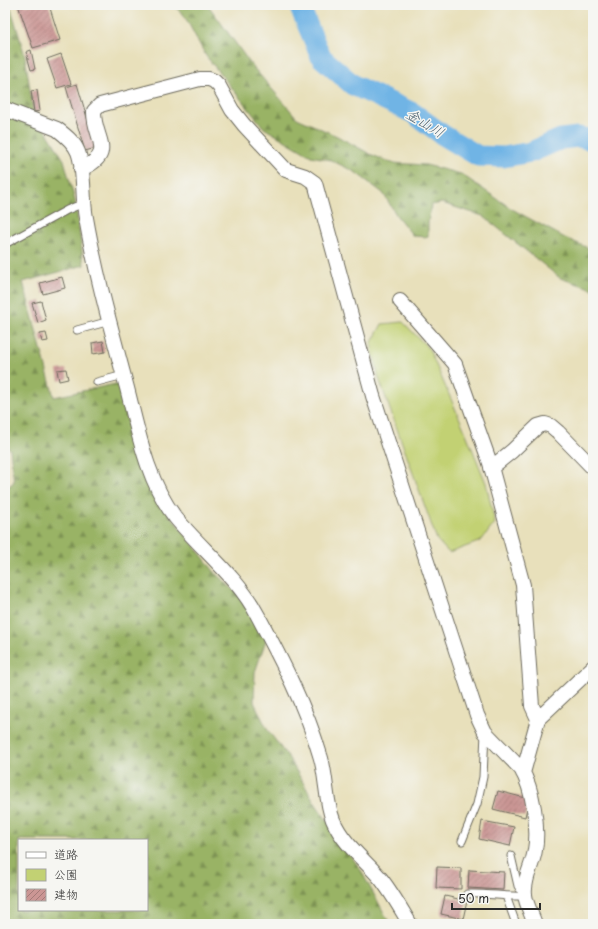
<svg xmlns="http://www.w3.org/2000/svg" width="598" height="929" viewBox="0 0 598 929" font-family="'Playpen Sans','Klee One',sans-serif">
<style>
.green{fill:#c2d173;stroke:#767e4f}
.forest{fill:url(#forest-firs);stroke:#626f48;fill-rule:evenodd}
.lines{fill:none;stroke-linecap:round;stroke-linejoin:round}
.river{stroke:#70b4e5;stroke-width:21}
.building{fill:url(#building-hatch)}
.lane-casing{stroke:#6d6a5d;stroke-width:9}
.street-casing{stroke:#6d6a5d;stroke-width:16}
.lane{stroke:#fff;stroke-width:7}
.street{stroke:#fff;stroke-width:14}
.labels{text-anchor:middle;stroke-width:3;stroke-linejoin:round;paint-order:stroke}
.water-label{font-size:14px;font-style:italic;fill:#435b6c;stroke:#f6f6f2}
</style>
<defs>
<pattern id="forest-firs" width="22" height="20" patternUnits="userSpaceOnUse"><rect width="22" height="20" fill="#99b365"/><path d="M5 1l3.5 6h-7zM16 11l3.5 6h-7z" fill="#7d9253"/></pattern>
<pattern id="building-hatch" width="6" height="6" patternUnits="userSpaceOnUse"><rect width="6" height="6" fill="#cb9694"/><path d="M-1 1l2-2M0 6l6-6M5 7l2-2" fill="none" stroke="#a57b79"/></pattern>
</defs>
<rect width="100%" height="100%" fill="#f6f6f2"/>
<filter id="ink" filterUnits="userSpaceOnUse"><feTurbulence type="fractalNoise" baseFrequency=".025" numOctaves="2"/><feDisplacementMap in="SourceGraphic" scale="8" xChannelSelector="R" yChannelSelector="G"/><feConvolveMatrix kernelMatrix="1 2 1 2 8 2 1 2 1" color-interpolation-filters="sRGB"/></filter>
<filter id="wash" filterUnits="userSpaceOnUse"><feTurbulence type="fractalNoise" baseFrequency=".012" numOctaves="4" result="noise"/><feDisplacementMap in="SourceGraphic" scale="16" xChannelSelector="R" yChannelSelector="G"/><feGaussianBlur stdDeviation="0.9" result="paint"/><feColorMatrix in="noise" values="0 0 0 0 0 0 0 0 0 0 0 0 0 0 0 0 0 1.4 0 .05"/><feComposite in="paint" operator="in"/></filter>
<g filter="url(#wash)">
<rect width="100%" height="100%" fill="#e8e0bb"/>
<path class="green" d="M403 322 429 349 465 431 486 483 495 523 481 541 449 553 437 540 378 376 371 344 382 324Z"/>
<path class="forest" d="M5 5H10L25 56 33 110 64 160 75 201 84 265 23 282 54 397 120 383 130 435 143 473 169 514 217 575 239 595 269 631 255 672 254 702 267 729 290 760 315 803 360 869 390 924H5V489L14 482 10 449 5 445ZM19 840H147V910H19Z
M173 5H208L252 66 297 118 337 136 372 155 392 163 426 165 461 174 512 209 565 238 593 250V289L560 278 483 216 442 203 431 205 428 223V237L413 236 397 216 383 193 355 172 331 160 311 156 264 128 206 56 184 15Z"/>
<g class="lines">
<path class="river" d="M299 5 321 57 353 85 413 113 443 135 478 156 504 157 531 152 561 139 578 137 593 140"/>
</g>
<g id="blocks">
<path class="building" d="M18 5H49L60 40 33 48Z
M31 50 35 69 31 70 26 52Z
M61 54 71 84 57 88 47 59Z
M77 84 96 148 85 151 66 87Z
M37 90 40 111 34 112 31 91Z
M62 277 65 288 43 294 40 283Z
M41 301 46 320 38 323 32 303Z
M46 333 48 341 42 342 40 334Z
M103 341 105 352 93 354 92 343Z
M66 369 68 379 59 381 57 370Z
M498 791 529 799 525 817 493 809Z
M482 821 514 827 510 846 479 839Z
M437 867 461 868V889L436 888Z
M469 870 504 872 503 890 468 888Z
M445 896 467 901 463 919 441 914Z"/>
</g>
</g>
<g filter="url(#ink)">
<use href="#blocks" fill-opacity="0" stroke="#6d6a5d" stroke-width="1"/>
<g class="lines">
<defs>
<path id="lane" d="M5 244 67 210 84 203
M77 330 110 321
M97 382 124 375
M462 841 477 804 483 777 485 733
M467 894C487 893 506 897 525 896L518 886 511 856
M506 896 516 924"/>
<path id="street" d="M5 109 57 129C65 135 74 142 78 152 85 170 82 198 86 218 96 275 112 332 127 388 138 431 147 481 175 517 202 550 238 577 258 616 281 659 306 707 320 755 327 776 325 800 333 820 343 844 365 860 381 879 392 893 401 909 410 924
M81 169C118 153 93 138 94 111L100 105 200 79H209L214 81 219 86 232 110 244 125 286 170 305 176 315 183 373 396 477 715 485 732 521 769C533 789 539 828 535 850 533 865 523 879 525 895 526 904 532 915 535 924
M400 301 455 364 490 463 523 585 532 706 538 719
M491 468 512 451 538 426 545 424 551 426 558 432 593 468
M523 773 538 719 593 667"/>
</defs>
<use href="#lane" class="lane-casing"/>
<use href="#street" class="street-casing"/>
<use href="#lane" class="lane"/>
<use href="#street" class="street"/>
</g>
</g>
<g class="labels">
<g class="water-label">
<text transform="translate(425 123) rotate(31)" y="5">金山川</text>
</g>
</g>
<rect width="598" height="929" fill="none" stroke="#f6f6f2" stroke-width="20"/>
<rect x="18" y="839" width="130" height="72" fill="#f6f6f2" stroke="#a5a5a2"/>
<rect x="26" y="852" width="20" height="6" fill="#ffffff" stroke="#a5a5a2"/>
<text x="54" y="859" font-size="12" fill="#2b2b2b">道路</text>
<rect x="26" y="869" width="20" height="12" fill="#c2d173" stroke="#a5a5a2"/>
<text x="54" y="879" font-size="12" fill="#2b2b2b">公園</text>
<rect x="26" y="889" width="20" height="12" fill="url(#building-hatch)" stroke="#a5a5a2"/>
<text x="54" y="899" font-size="12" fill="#2b2b2b">建物</text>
<path d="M452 903v6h88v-6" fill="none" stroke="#2b2b2b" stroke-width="2"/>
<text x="458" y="903" font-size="12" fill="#2b2b2b" stroke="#f6f6f2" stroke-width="3" paint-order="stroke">50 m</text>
</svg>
